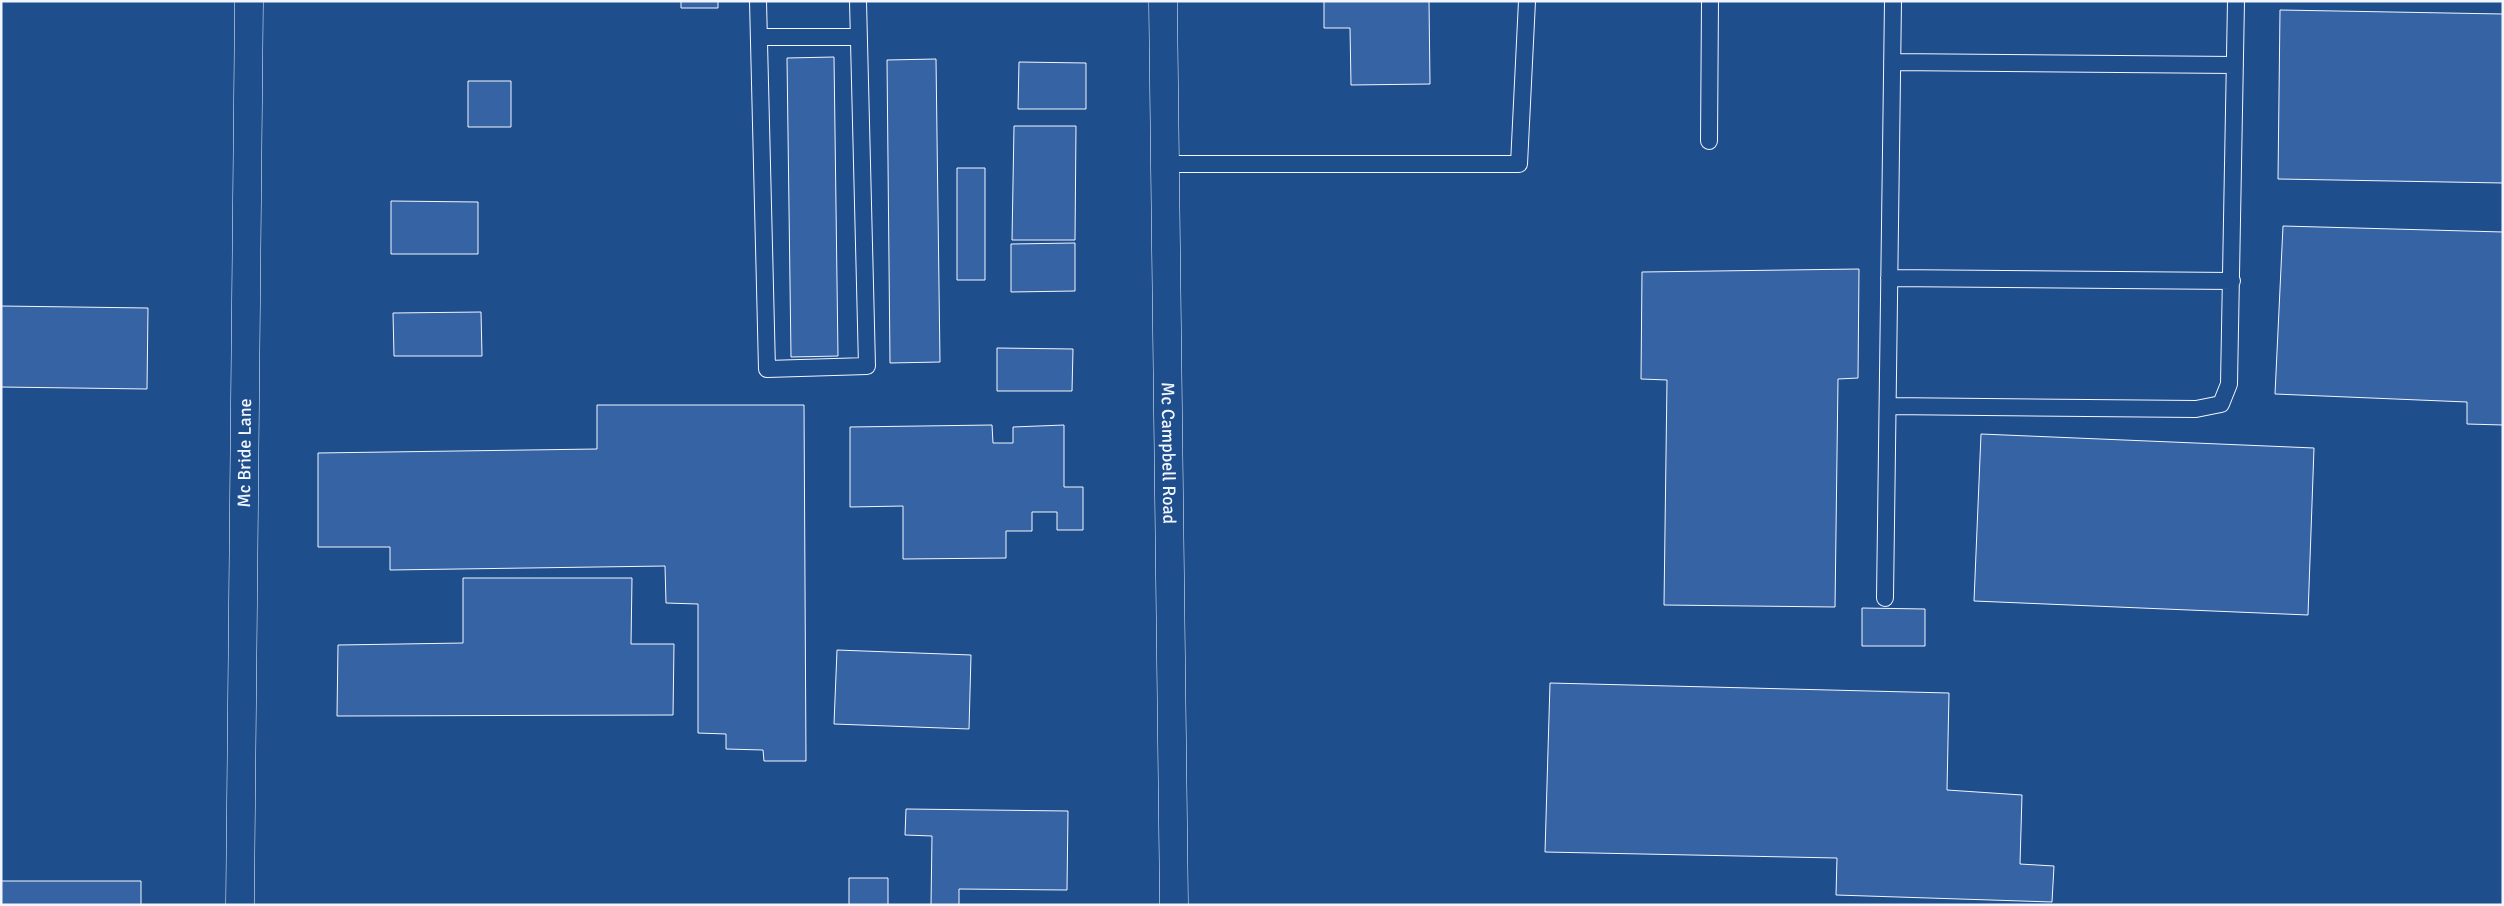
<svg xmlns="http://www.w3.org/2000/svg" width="2504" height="906" viewBox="0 0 2504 906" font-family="Signika,sans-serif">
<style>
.building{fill:#3563a3;stroke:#f2f6ff}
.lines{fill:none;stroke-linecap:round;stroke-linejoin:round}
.service-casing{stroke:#f2f6ff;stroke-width:18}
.minor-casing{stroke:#f2f6ff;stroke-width:29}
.tertiary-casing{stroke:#f2f6ff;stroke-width:29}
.service{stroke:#1f4e8c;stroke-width:16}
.minor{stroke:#1f4e8c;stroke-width:28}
.tertiary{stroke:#1f4e8c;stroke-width:28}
.labels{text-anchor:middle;stroke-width:4;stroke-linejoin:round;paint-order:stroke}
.street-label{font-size:18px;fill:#f2f6ff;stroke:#1f4e8c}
</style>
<rect width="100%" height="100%" fill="#1f4e8c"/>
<path class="building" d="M681 1H718V8H681Z
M1324 1H1429L1430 84 1351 85 1350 28H1324Z
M2280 10 2503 14V183L2278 179Z
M834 57 838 356 791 357 787 58Z
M936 59 940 362 890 363 887 60Z
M1019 62 1086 63V109H1018Z
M468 81H511V127H468Z
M1014 126H1076L1075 240H1012Z
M957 168H985V280H957Z
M391 201 478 202V254H391Z
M2283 226 2503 232V425L2467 424V402L2275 394Z
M1075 243V291L1011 292V244Z
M1859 269 1858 378 1838 379 1835 607 1664 605 1667 380 1641 379 1642 272Z
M1 306 148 308 147 389 1 387Z
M481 312 482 356H394L393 313Z
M997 348 1073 349 1072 391H997Z
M597 405H804L806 761H764L763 750 726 749V734L698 733V604L666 603 665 566 390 570V547H318V453L597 449Z
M992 425 993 443H1013V427L1064 425V487H1083V530H1057V512H1032V531H1006V558L903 559V506L850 507V427Z
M1981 434 2314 448 2308 615 1974 601Z
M463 578H632L631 644H674L673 715 337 716 338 645 463 643Z
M1862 608 1925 609V646H1862Z
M837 650 971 655 969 729 834 724Z
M1550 683 1949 693 1947 790 2022 795 2020 864 2054 866 2052 902 1836 895 1837 858 1545 852Z
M906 809 1068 811 1067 890 959 889V905H931L932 836 905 835Z
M849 878H888V905H849Z
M1 881H141V905H1Z"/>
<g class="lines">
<defs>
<path id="service" d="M758 1 767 369 867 366 858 1
M759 37H859
M1892 62 2235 65
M1709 141 1710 1
M1165 164H1519L1527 1
M1889 278 2232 281
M1888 406 2196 409 2221 404 2229 384 2236 1
M1885 598 1893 1"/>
<g id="minor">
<path id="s1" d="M1163 1 1174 905"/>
</g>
<g id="tertiary">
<path id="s2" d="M240 905 249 1"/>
</g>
</defs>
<use href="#service" class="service-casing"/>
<use href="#minor" class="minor-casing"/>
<use href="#tertiary" class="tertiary-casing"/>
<use href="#service" class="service"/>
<use href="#minor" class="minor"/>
<use href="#tertiary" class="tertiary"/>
</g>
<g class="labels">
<g class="street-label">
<text dy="6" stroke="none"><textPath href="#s2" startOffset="452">Mc Bride Lane</textPath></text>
<text dy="6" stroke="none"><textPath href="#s1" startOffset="452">Mc Campbell Road</textPath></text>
</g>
</g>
<rect width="2504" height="906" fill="none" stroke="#f2f6ff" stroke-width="5"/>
</svg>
